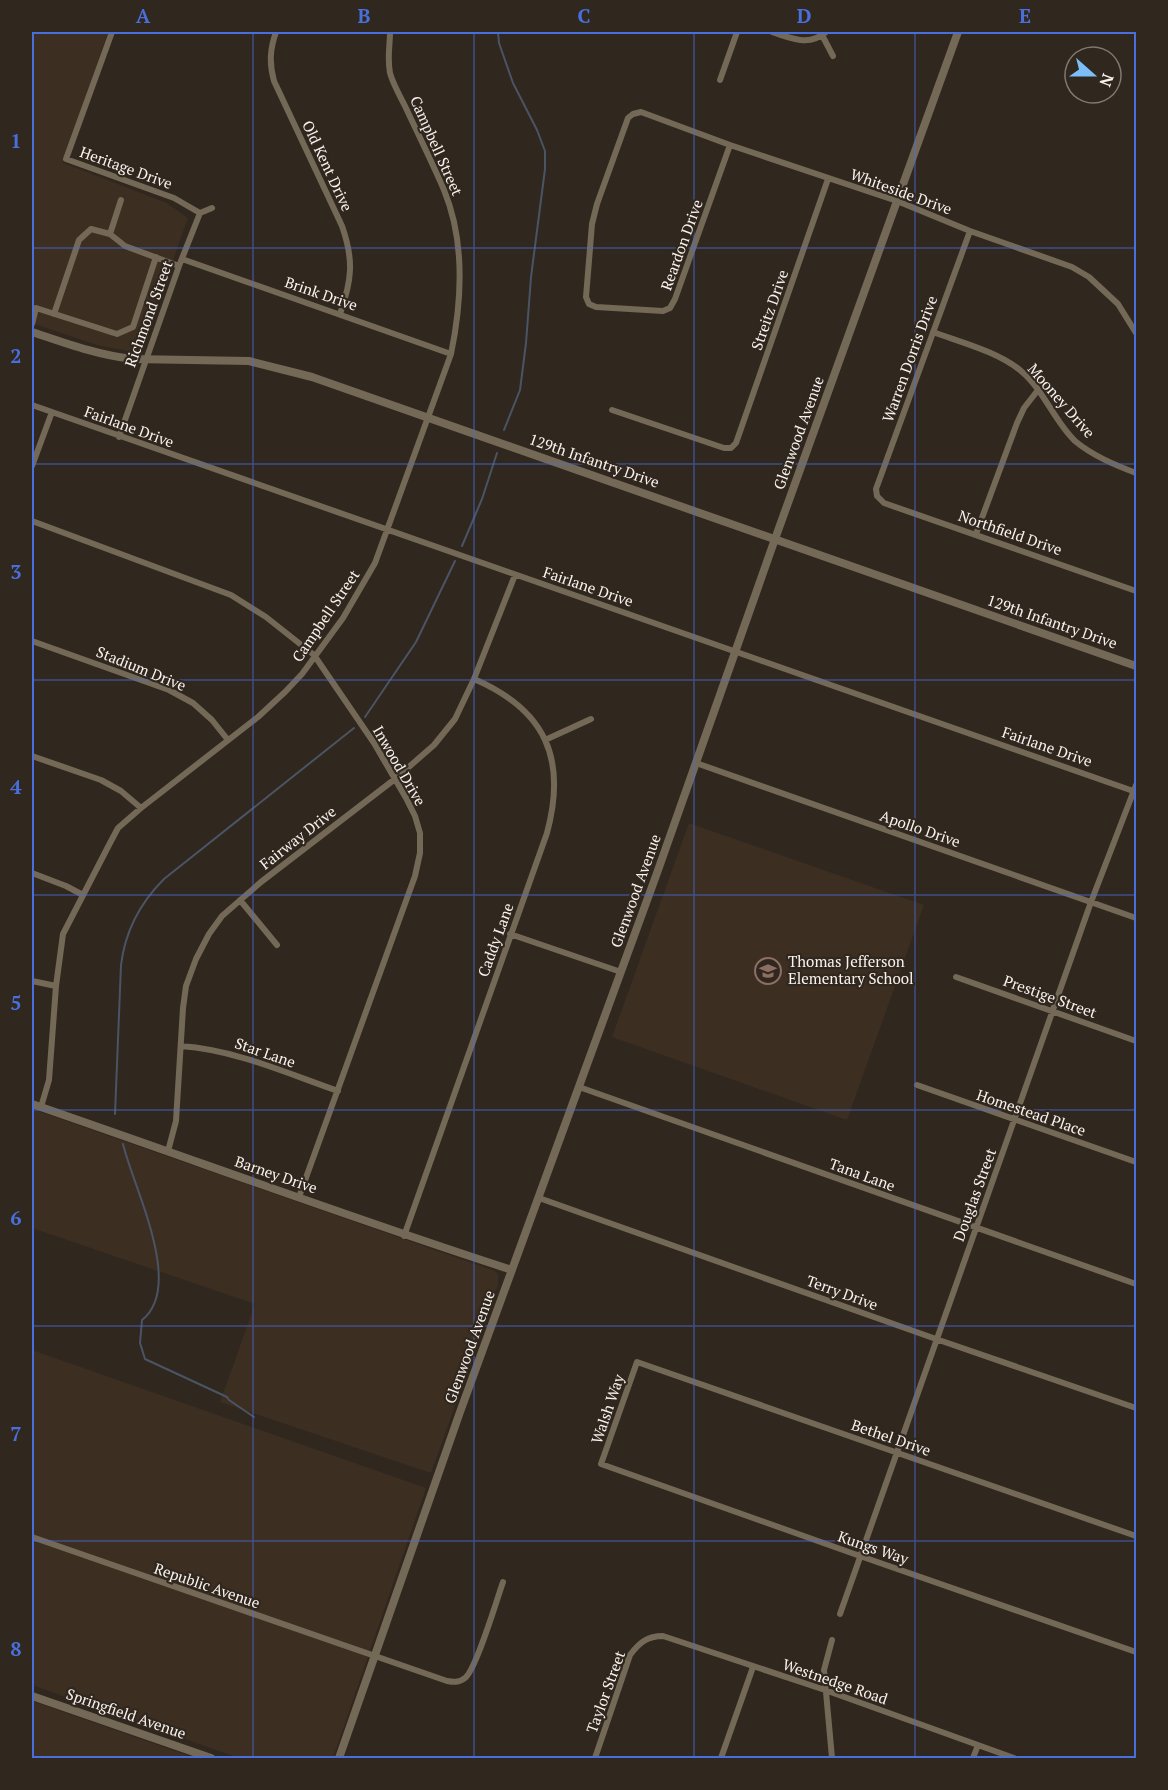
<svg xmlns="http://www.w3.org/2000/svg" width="1168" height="1790" viewBox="0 0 1168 1790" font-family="'PT Serif',serif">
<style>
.built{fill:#3d2e22}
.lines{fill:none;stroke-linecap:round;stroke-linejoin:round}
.stream{stroke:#4b5464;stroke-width:2}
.minor{stroke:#746956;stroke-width:6}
.tertiary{stroke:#746956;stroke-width:8}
.grid{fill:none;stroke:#496fdc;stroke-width:1.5;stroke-opacity:0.55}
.labels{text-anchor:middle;stroke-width:4.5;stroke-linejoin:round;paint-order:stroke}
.street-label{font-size:15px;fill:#f9f2ed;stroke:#30271f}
.poi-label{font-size:15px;fill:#f9f2ed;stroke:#30271f;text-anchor:start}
.neatline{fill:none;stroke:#496fdc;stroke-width:2}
.grid-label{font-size:20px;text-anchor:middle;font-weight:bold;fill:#496fdc}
</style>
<rect width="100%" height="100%" fill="#30271f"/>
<path class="built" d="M32 32H108L63 163 167 203 188 218 141 351 133 352 97 345 32 323Z
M689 823 924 905 847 1120 612 1037Z
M32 1109 495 1271 498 1274V1285L431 1473 220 1402 255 1304 32 1228Z
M32 1350 426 1488 333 1758H239L32 1685Z
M32 1701 98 1724 195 1758H32Z"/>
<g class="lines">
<path class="stream" d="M498 32 499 43 513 83 537 130 545 151V169L531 277 526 343 520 390 504 430
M462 546 482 499 497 453
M365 717 416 642 455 561
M115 1114 121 965C125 932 140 903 164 879L354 728
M123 1144C133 1187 185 1286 142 1320L140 1343 145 1359 227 1397 229 1400 254 1417"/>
<path class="minor" d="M112 32 66 159 174 198 200 213
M276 32C270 49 269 63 274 81L342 226C354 260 352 280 340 314
M772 32C791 38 809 47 826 32
M822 35 833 56
M720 80 737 32
M730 145 675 299 670 308 663 311 596 307 589 304 586 297 592 224 597 204 628 118 633 114 641 112 730 145 897 201 970 231 1072 267 1089 277 1118 304 1136 333
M121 200 110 234 125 246 179 266
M970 231 876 489 877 496 884 503 1136 591
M182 259 451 354
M54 314 79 240 91 229 110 234
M32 324 36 308 117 334 133 327 156 257
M933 332C960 342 999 352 1021 371 1044 390 1054 421 1075 441 1093 456 1115 465 1136 473
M32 405 1136 792
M612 410 724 448H731L736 443 828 179
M119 437 179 266 200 213 212 208
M32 466 52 412
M32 521 231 595 266 617 314 655 374 743 406 798 415 816 420 833V853L415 876 299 1197
M976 534 1017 423 1024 408 1038 390
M32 641 169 690 193 703 212 720 228 740
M545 740 591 719
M32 756 101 780 121 791 141 808
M696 763 1136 918
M32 873 66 886 83 895
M240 900 277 945
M510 934 621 972
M956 977 1136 1041
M32 981 56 986
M181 1046C236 1050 286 1073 338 1091
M917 1085 1136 1162
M579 1087 1136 1284
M41 1107 49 1080 56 986 63 934 110 843 118 828 141 808 258 717 285 692 302 674 343 618 375 563 451 354C462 301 465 241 444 190 432 162 418 134 405 106 400 96 393 84 390 73 387 57 390 46 390 32
M168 1151 176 1121 183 1008 186 986 196 959 209 934 222 916 261 882 395 779 434 745 455 719 474 679 515 575
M539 1198 936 1339 1136 1408
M404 1236 547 833C567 759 546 710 474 679
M1136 1536 637 1362 601 1464 860 1556 1136 1652
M32 1537 447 1681C453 1682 459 1683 465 1678 476 1670 497 1599 503 1582
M840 1614 1091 902 1136 785
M832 1640 824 1670 832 1758
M595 1758 630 1655C639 1643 647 1636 663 1636L825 1690 1014 1758
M721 1758 753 1667
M973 1758 978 1745"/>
<path class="tertiary" d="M32 332C65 343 97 355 132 359L249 361 312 377 1136 666
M32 1104C192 1159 351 1218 512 1270
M32 1696 211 1758
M339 1758 460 1412 657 873 775 539 958 32"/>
</g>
<path class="grid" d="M253 32V1758M474 32V1758M694 32V1758M915 32V1758M32 248H1136M32 464H1136M32 680H1136M32 895H1136M32 1110H1136M32 1326H1136M32 1541H1136"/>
<defs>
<symbol id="school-ring" viewBox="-11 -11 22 22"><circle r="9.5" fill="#30271f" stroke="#8d6e63" stroke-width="1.5"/><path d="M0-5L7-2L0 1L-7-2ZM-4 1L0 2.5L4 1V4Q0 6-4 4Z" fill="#8d6e63"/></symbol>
</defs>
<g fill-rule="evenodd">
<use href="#school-ring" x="753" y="956" width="30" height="30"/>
</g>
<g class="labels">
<g class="street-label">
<text transform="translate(436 146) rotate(66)" y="5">Campbell Street</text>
<text transform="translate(327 166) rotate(65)" y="5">Old Kent Drive</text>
<text transform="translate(126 168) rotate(20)" y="5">Heritage Drive</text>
<text transform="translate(901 192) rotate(20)" y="5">Whiteside Drive</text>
<text transform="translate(682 245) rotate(-70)" y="5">Reardon Drive</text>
<text transform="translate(321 294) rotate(19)" y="5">Brink Drive</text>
<text transform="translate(770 310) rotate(-71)" y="5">Streitz Drive</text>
<text transform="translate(149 314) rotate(-70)" y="5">Richmond Street</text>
<text transform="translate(910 359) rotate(-70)" y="5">Warren Dorris Drive</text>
<text transform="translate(1061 401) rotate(49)" y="5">Mooney Drive</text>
<text transform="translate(129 427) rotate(20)" y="5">Fairlane Drive</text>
<text transform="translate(799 433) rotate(-70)" y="5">Glenwood Avenue</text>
<text transform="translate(594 461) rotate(19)" y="5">129th Infantry Drive</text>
<text transform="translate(1010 533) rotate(19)" y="5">Northfield Drive</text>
<text transform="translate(588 587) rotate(19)" y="5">Fairlane Drive</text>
<text transform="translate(326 616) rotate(-56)" y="5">Campbell Street</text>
<text transform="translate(1052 622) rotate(19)" y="5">129th Infantry Drive</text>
<text transform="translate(141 669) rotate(22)" y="5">Stadium Drive</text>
<text transform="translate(1047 747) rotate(19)" y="5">Fairlane Drive</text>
<text transform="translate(399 766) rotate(60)" y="5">Inwood Drive</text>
<text transform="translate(920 829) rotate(19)" y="5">Apollo Drive</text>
<text transform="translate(298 838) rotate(-38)" y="5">Fairway Drive</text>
<text transform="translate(636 891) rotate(-70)" y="5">Glenwood Avenue</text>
<text transform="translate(496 940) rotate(-70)" y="5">Caddy Lane</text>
<text transform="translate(1050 997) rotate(20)" y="5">Prestige Street</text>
<text transform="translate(265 1053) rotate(19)" y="5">Star Lane</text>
<text transform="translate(1031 1113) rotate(19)" y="5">Homestead Place</text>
<text transform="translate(276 1175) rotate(19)" y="5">Barney Drive</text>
<text transform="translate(862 1175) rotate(20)" y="5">Tana Lane</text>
<text transform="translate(975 1195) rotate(-70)" y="5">Douglas Street</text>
<text transform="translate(842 1293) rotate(20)" y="5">Terry Drive</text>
<text transform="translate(470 1347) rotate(-70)" y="5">Glenwood Avenue</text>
<text transform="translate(608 1409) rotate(-71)" y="5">Walsh Way</text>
<text transform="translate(891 1438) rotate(19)" y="5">Bethel Drive</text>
<text transform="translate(873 1548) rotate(19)" y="5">Kungs Way</text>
<text transform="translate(207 1586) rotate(19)" y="5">Republic Avenue</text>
<text transform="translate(835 1682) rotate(19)" y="5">Westnedge Road</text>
<text transform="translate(606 1692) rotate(-70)" y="5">Taylor Street</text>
<text transform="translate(126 1714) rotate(19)" y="5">Springfield Avenue</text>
</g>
<g class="poi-label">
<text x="788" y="967">Thomas Jefferson<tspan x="788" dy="17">Elementary School</tspan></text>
</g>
</g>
<rect width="1168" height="1790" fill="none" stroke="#30271f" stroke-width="66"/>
<g transform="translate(1093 75) rotate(111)"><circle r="28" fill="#30271f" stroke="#807871" stroke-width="1.5"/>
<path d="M0-4.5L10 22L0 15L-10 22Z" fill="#7bbef8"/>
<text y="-9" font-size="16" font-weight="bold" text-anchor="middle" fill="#f9f2ed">N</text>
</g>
<rect x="33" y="33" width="1102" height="1724" class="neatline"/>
<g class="grid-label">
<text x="143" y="23">A</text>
<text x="364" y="23">B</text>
<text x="584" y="23">C</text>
<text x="804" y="23">D</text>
<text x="1025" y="23">E</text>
<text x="16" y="148">1</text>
<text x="16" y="363">2</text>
<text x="16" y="579">3</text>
<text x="16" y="794">4</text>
<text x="16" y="1010">5</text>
<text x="16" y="1225">6</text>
<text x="16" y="1441">7</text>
<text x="16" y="1656">8</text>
</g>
</svg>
